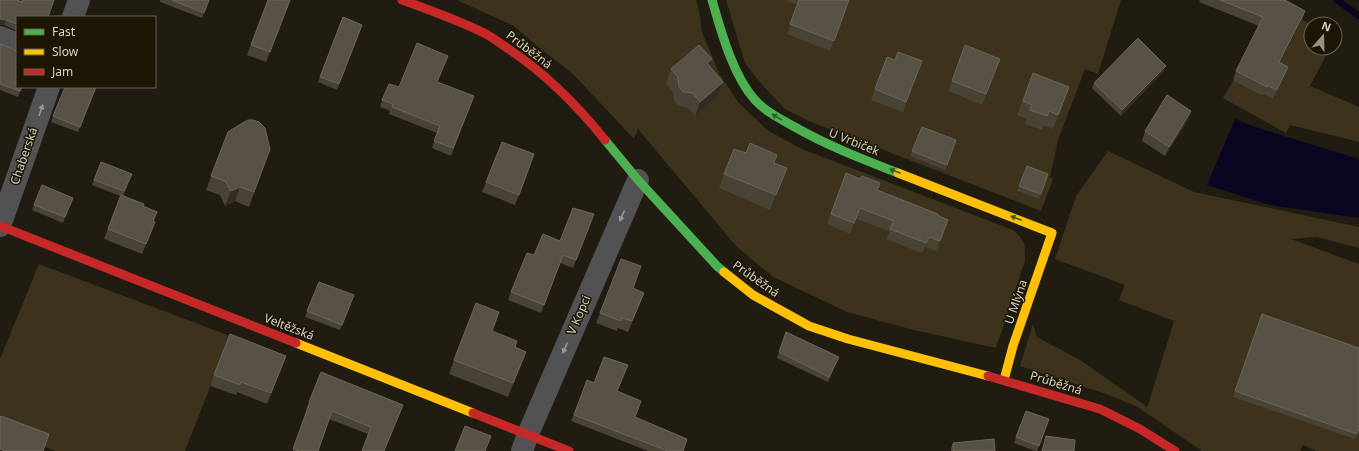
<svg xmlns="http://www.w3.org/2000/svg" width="1359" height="451" viewBox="0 0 1359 451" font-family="'Noto Sans',sans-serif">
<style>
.green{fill:#3d321b}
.water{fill:#0a0520}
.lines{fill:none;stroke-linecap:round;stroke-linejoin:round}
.stream{stroke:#0a0520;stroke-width:7}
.street{stroke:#525254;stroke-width:22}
.fast{stroke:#4caf50;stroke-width:9}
.slow{stroke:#ffc107;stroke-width:9}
.jam{stroke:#c62828;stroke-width:9}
.wall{fill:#484335}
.shaded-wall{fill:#312d20}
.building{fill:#575245;stroke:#6b6659}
.oneway{fill:#9b9893}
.oneway2{fill:#325b26}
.labels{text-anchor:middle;stroke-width:3;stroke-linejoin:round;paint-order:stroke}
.street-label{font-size:12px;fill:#d6d1c6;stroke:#1d1604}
</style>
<rect width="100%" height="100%" fill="#201c12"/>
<path class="green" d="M457 0H696L699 10 702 32 719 73 738 102 767 130 802 149 1013 230C1026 241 1025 244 1025 261L996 348 914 330 847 312 773 277 736 246 638 129 634 139 573 74 537 46 514 26Z
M726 0H1121L1098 74 1085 69 1058 140 1050 177 1053 179 1041 211 811 122 785 109 764 87 745 63Z
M1302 20 1311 24V48H1330L1310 86 1359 107V142L1290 125 1286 133 1223 98 1233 81 1263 96Z
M1108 151 1194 192 1359 227V248L1317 237 1291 239 1359 264V451H1316L1303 445 1300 451H1202L1136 406 1103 393 1020 366 1033 324 1037 337 1080 360 1146 406 1147 408 1174 321 1119 300 1125 285 1055 259 1076 196Z
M39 264 230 336 185 451H55L0 429V359Z"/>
<path class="water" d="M1235 119 1252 126 1359 159V218L1270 205 1207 185Z"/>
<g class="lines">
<path class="stream" d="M1337 0 1359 16"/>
<path class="street" d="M73 17 79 0
M0 37 17 44
M0 226 49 87
M522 451 528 434 638 180"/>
<path class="fast" d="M712 0C721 31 733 76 755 100 765 111 780 119 793 126 826 145 862 159 898 173
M605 140 638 180 717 266 724 272"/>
<path class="slow" d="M898 173 1052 233 1013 346 1004 380
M724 272 753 295 809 326 848 339 988 376
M296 343 473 413"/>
<path class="jam" d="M402 0C430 10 458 20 484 33 492 37 500 43 507 48 545 73 577 105 605 140
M0 226 296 343
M988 376 1100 409 1140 429 1175 451
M473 413 569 451"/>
</g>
<path class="wall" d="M0 0 17 17V31L4 25Z
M160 0H209L202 18 160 2Z
M268 0H290L266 62 247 55Z
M785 0H849L830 51 787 34 798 5Z
M1200 0H1285L1305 11 1302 20 1280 63 1285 76 1273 99 1264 94 1263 96 1233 81 1236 71 1259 26 1199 2Z
M343 17 362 25 337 90 318 82Z
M0 44 22 87 18 97 0 90Z
M965 45 1000 59 982 105 948 91Z
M887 57 895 60 922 61 903 112 871 100Z
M709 65 723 82 718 96 695 116 688 108 678 106 674 101 673 92 666 84 671 69Z
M1164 71 1121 116 1092 88 1094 83Z
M1033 73 1069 87 1053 129 1043 125 1042 130 1025 124 1027 119 1017 115Z
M438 82 474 96 451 156 432 148 437 133 389 114 390 111 380 107 382 100 399 87Z
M65 87H96L78 132 51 122Z
M1191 111 1188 120 1165 156 1142 141 1145 131Z
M922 127 956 140 945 170 910 156Z
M228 132 270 149 249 207 235 201 225 206 220 195 206 190Z
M534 154 515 205 482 192 486 182Z
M101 162 132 174 123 196 143 206 157 212 154 221 155 222 142 254 104 239 120 196 92 185Z
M774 163 787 168 770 210 719 188 724 174Z
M1027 166 1048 174 1039 199 1017 191Z
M846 173 878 190 948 220 936 251 925 247 922 253 886 239 890 231 856 219 850 234 827 224Z
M42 185 73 198 63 223 32 210Z
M594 214 573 268 560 263 541 313 508 300 511 292 534 255 560 241Z
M319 282 354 295 340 330 305 317Z
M633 288 644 293 628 332 618 328 617 331 596 323 600 313Z
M1262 314 1359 428 1355 439 1233 397Z
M492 331 515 347 526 352 508 397 449 374 454 360Z
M786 332 839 357 828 382 777 358Z
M286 356 267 404 237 392 236 395 210 386 214 375Z
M587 380 617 392 635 417 683 451H648L571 421Z
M309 402 403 405 368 434 329 419 318 451H293L307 410H306Z
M1026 411 1049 419 1037 451H1035L1014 443Z
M953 443 995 451H951V448Z"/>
<path class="shaded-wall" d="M1305 11 1302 20 1275 72 1279 62Z
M0 19 6 20 4 25H0Z
M712 59 706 73 707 63Z
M1166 66 1164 71 1121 116 1122 110Z
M1288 67 1285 76 1273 99 1277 90Z
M723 82 718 96 695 116 700 102Z
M1191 111 1188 120 1165 156 1169 147Z
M787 168 782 182 770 210 776 195Z
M240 187 235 201 225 206 231 191Z
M526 352 521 366 508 397 513 383Z"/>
<path class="building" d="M0 0H17L22 2V0H54L48 17H17V24L6 20 0 19Z
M172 0H209L204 13Z
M268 0H290L270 52 251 45Z
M799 0H849L834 41 790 24Z
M1220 0H1285L1305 11 1279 62 1288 67 1277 90 1267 85V87L1236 71 1263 17Z
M343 17 362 25 339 84 320 77Z
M1138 38 1166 66 1122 110 1094 83Z
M417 43 448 56 437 82 474 96 453 148 434 141 440 126 392 107 393 104 382 100 389 84 399 87Z
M0 44 15 50H17V87H22L20 91 0 84Z
M699 45 712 59 707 63 723 82 700 102 693 93 683 92 679 87 678 77 671 69Z
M965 45 1000 59 986 94 952 81Z
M898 52 922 61 906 102 875 89 887 57 895 60Z
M1033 73 1069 87 1058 115 1049 111 1047 116 1030 110 1032 105 1023 101Z
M65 87H96L80 127 53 116Z
M1167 95 1191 111 1169 147 1145 131Z
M248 120H253L259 122 265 128 270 149 254 192 240 187 231 191 225 181 211 176 228 132 244 122Z
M922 127 956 140 947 165 912 151Z
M502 142 534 154 519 195 486 182Z
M750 143 777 155 774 163 787 168 776 195 724 174 734 149 746 153Z
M101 162 132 174 124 191 94 180Z
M1027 166 1048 174 1041 194 1019 186Z
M846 173 860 179 862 176 880 183 877 190 938 214 937 215 948 220 940 241 929 237 926 243 890 229 894 221 860 208 854 223 831 214Z
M42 185 73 198 65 217 34 205Z
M121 195 144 204 143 206 157 212 153 221 155 222 146 244 108 229Z
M573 208 594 214 576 260 563 255 544 305 511 292 527 253 534 255 543 234 560 241Z
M621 259 641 266 633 288 644 293 632 321 622 318 621 321 600 313Z
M319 282 354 295 342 325 307 311Z
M476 303 499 312 492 331 517 341 515 347 526 352 513 383 454 360Z
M1262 314 1359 348V428L1357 434 1235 391Z
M786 332 839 357 829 377 779 352Z
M230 334 286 356 271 393 241 382 240 385 214 375Z
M604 357 628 365 617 391 641 401 635 417 687 439 683 451H668L574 415 587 380 594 383Z
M321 372 403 405 384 451H362L371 427 332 411 318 451H299L293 449 310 402H309Z
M1026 411 1049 419 1039 446 1016 437Z
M1 416 49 434 43 451H5L0 449V417Z
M465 426 491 436 485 451H455Z
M1046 436 1075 440 1074 451H1042Z
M994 439 995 451H953V443Z"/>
<defs><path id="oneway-solid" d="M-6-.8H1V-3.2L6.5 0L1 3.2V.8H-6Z"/></defs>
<g class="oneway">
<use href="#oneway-solid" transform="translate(41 110) rotate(-71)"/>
<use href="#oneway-solid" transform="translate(622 216) rotate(113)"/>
<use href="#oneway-solid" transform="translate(565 348) rotate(113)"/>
</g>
<g class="oneway2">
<use href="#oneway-solid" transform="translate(777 117) rotate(-149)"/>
<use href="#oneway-solid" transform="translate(895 171) rotate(-159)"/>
<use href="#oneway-solid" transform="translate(1016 218) rotate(-159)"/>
</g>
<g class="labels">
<g class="street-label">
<text transform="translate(529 50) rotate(37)" y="4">Průběžná</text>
<text transform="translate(854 142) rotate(22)" y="4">U Vrbiček</text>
<text transform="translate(24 156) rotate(-71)" y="4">Chaberská</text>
<text transform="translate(756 279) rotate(35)" y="4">Průběžná</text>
<text transform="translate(1016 302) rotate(-71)" y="4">U Mlýna</text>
<text transform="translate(579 315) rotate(-67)" y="4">V Kopci</text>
<text transform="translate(289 327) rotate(21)" y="4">Veltěžská</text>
<text transform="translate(1056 383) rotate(17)" y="4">Průběžná</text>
</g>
</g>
<rect x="16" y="16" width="140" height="72" fill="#1d1604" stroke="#676152"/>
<rect x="24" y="29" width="20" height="6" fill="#4caf50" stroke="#676152"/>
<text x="52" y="36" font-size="12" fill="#d6d1c6">Fast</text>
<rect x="24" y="49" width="20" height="6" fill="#ffc107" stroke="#676152"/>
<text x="52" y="56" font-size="12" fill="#d6d1c6">Slow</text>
<rect x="24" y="69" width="20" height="6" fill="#c62828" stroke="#676152"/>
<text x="52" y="76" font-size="12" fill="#d6d1c6">Jam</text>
<g transform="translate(1323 36) rotate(20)"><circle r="19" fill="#1d1604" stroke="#676152"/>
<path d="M0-3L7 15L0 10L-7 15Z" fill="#969287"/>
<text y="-6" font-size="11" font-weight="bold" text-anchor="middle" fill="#d6d1c6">N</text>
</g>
</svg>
